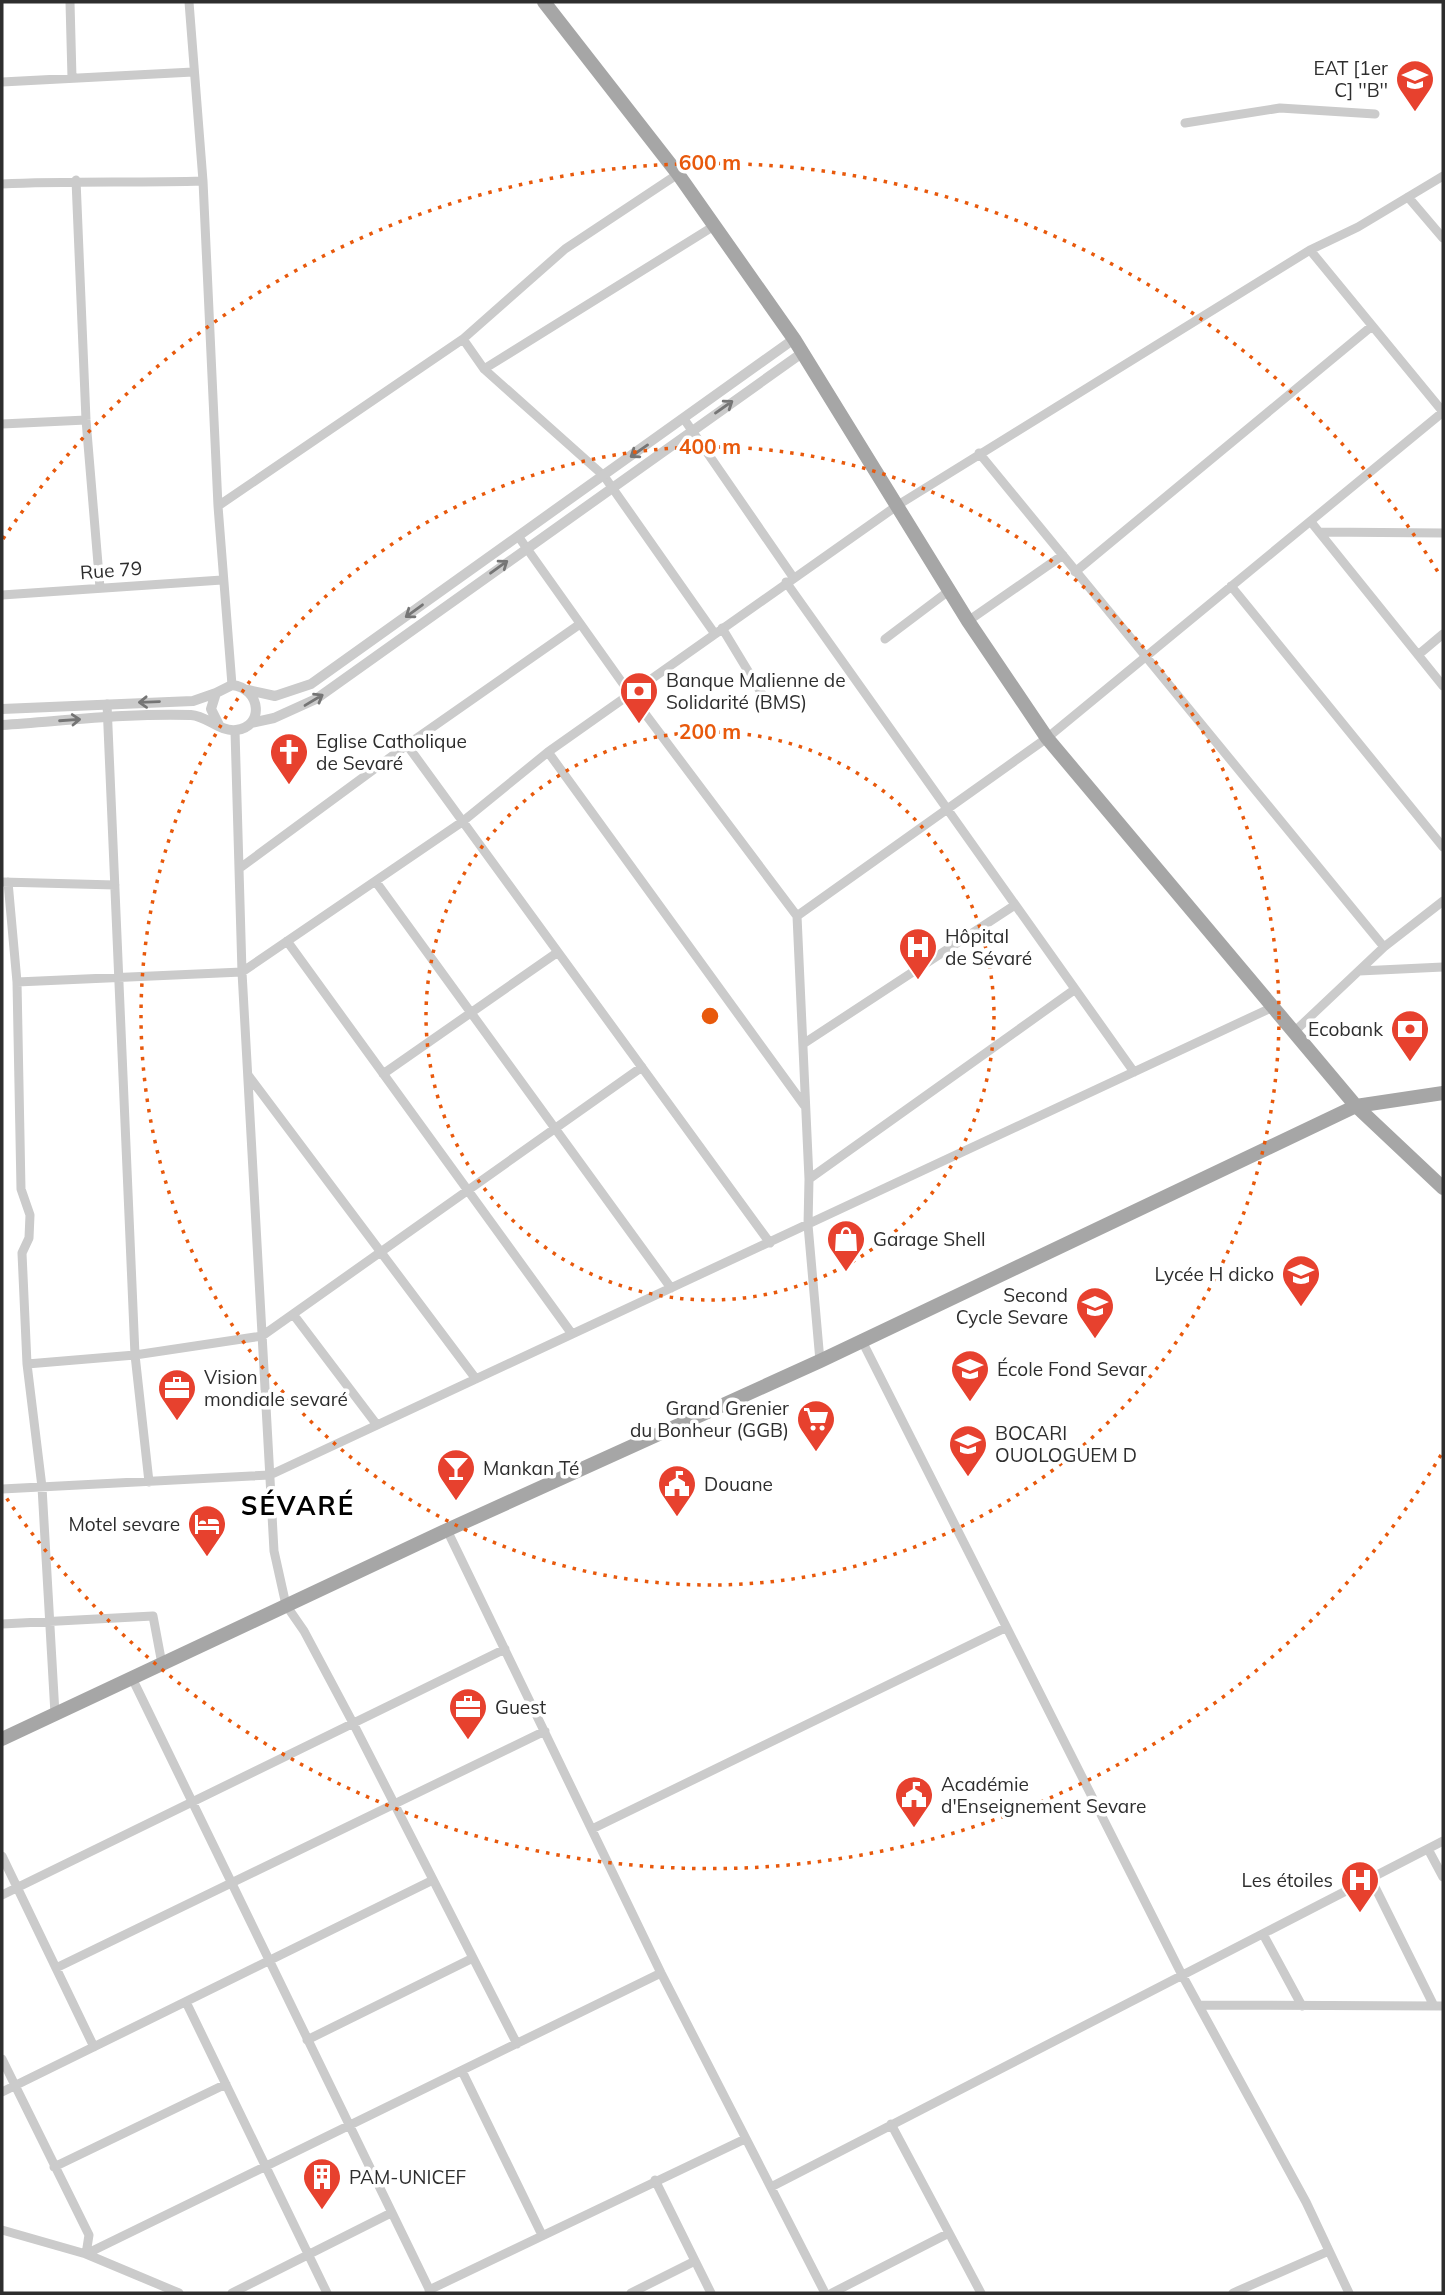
<svg xmlns="http://www.w3.org/2000/svg" width="1445" height="2295" viewBox="0 0 1445 2295" font-family="Mulish,sans-serif">
<style>
.lines{fill:none;stroke-linecap:round;stroke-linejoin:round}
.minor{stroke:#cbcbcb;stroke-width:9}
.tertiary{stroke:#cbcbcb;stroke-width:10}
.primary{stroke:#a6a6a6;stroke-width:14}
.oneway{stroke:#757575}
.ring{fill:none;stroke:#e8590c;stroke-width:3.5;stroke-dasharray:3.5 7}
.labels{text-anchor:middle;stroke-width:7;stroke-linejoin:round;paint-order:stroke}
.poi-label{font-size:19px;fill:#2e2e2e;stroke:#fff;text-anchor:start}
.street-label{font-size:19px;fill:#2e2e2e;stroke:#fff}
.district-label{font-size:26px;font-weight:bold;letter-spacing:2px;fill:#000;stroke:#fff}
.centre{fill:#e8590c;stroke:#fff;stroke-width:3.5}
.ring-label{font-size:21px;text-anchor:middle;font-weight:bold;fill:#e8590c;stroke:#fff;stroke-width:7;stroke-linejoin:round;paint-order:stroke}
</style>
<rect width="100%" height="100%" fill="#fff"/>
<g class="lines">
<path class="minor" d="M70 2 72 78
M189 2 203 181 218 506 232 685
M2 82 193 72
M1185 123 1280 108 1375 114
M76 180 86 420 100 588
M2 184C69 181 136 183 203 181
M1408 197 1443 238
M1310 250 1443 412
M463 339 484 369 604 476 715 634
M484 369 714 226
M684 419 793 577
M2 424 86 420
M979 453 1384 947
M218 506 463 339 565 249 678 174
M1311 522 1443 686
M1319 532 1443 533
M518 536 631 695 797 916 809 1179 808 1225 820 1361
M1075 572 1372 326
M786 582 1134 1072
M1231 586 1443 847
M2 595 222 580
M968 621 1063 555
M722 628 768 704
M885 639 950 590
M1418 655 1443 634
M107 704 135 1355 149 1482
M235 731 242 972 274 1551 286 1605 304 1631 353 1723 517 2044
M407 745 770 1243
M548 752 804 1105
M240 868 407 745 580 624
M2 882 115 885
M8 882 17 982 21 1189 30 1215 29 1238 22 1253 27 1364 42 1487 55 1714
M376 882 671 1288
M797 916 1047 738 1443 412
M287 941 572 1334
M1359 971 1443 967
M17 982 242 972 462 822 548 752 898 505 1310 250 1358 227 1443 176
M1294 1032 1384 947 1443 901
M803 1044 1015 905
M383 1074 558 952
M248 1075 476 1379
M809 1179 1074 990
M293 1314 377 1425
M861 1339 1181 1973 1306 2202 1349 2293
M27 1364 135 1355 262 1336 642 1067
M2 1489 270 1475 1273 1007
M447 1530 661 1973 825 2293
M2 1624 153 1616 162 1664
M132 1678 431 2293
M592 1829 1005 1628
M1428 1849 1443 1877
M2 1856 94 2047
M1371 1879 1434 2006
M2 1895 505 1649
M1263 1934 1302 2006
M56 1968 545 1731
M186 2002 327 2293
M1199 2005 1443 2006
M307 2040 473 1958
M2 2059 89 2235 86 2254
M462 2071 542 2235
M2 2092 433 1880
M891 2124 981 2293
M54 2167 226 2084
M655 2180 711 2293
M771 2187 1443 1841
M2 2230 86 2254 179 2293
M86 2254 661 1973
M429 2290 745 2139
M232 2293 391 2213
M631 2293 695 2261
M832 2293 949 2233
M1233 2293 1329 2251"/>
<path class="tertiary" d="M248 690 275 696 311 684 794 339
M2 709 193 701 216 693
M251 723 274 718 316 699 802 353
M2 725C64 721 128 713 191 715 207 716 220 732 236 730 265 727 261 688 232 685L216 693 211 709 219 725"/>
<path class="primary" d="M544 2 678 174 794 339 968 621 1047 738 1356 1106 1443 1188
M2 1739 447 1530 820 1361 1356 1106 1443 1093"/>
</g>
<defs><path id="oneway-shaft" d="M-6 0H5M1.5-3L5.5 0L1.5 3" fill="none" stroke-width="1.6" stroke-linecap="round" stroke-linejoin="round" transform="scale(1.75)"/></defs>
<g class="oneway">
<use href="#oneway-shaft" transform="translate(724 407) rotate(-35)"/>
<use href="#oneway-shaft" transform="translate(639 451) rotate(145)"/>
<use href="#oneway-shaft" transform="translate(499 567) rotate(-36)"/>
<use href="#oneway-shaft" transform="translate(414 611) rotate(144)"/>
<use href="#oneway-shaft" transform="translate(314 700) rotate(-31)"/>
<use href="#oneway-shaft" transform="translate(149 702) rotate(178)"/>
<use href="#oneway-shaft" transform="translate(70 720) rotate(-4)"/>
</g>
<g class="ring">
<circle cx="710" cy="1016" r="284"/>
<circle cx="710" cy="1016" r="569"/>
<path d="M1441 1455A853 853 0 0 1 3 1493M3 539A853 853 0 0 1 1441 577"/>
</g>
<defs>
<symbol id="school-pin" viewBox="-11 -11 22 30"><path d="M0 17L-7.5 6A9.5 9.5 0 1 1 7.5 6Z" fill="#e7412e" stroke="#fff"/><path d="M0-5L7-2L0 1L-7-2ZM-4 1L0 2.5L4 1V4Q0 6-4 4Z" fill="#fff"/></symbol>
<symbol id="bank-pin" viewBox="-11 -11 22 30"><path d="M0 17L-7.5 6A9.5 9.5 0 1 1 7.5 6Z" fill="#e7412e" stroke="#fff"/><path d="M-6-4H6V4H-6ZM0-2.3a2.3 2.3 0 1 0 0 4.6a2.3 2.3 0 1 0 0-4.6Z" fill="#fff"/></symbol>
<symbol id="church-pin" viewBox="-11 -11 22 30"><path d="M0 17L-7.5 6A9.5 9.5 0 1 1 7.5 6Z" fill="#e7412e" stroke="#fff"/><path d="M-1.2-6h2.4v3.5h3.3v2.4h-3.3V6h-2.4V-.1h-3.3v-2.4h3.3Z" fill="#fff"/></symbol>
<symbol id="hospital-pin" viewBox="-11 -11 22 30"><path d="M0 17L-7.5 6A9.5 9.5 0 1 1 7.5 6Z" fill="#e7412e" stroke="#fff"/><path d="M-5-5h3v3.5h4V-5h3V5h-3V1.5h-4V5h-3Z" fill="#fff"/></symbol>
<symbol id="shop-pin" viewBox="-11 -11 22 30"><path d="M0 17L-7.5 6A9.5 9.5 0 1 1 7.5 6Z" fill="#e7412e" stroke="#fff"/><path d="M-5-2.5h2.3a2.7 3.5 0 0 1 5.4 0H5L5.5 6h-11ZM-1.5-2.5h3a1.5 2.3 0 0 0-3 0Z" fill="#fff"/></symbol>
<symbol id="office-pin" viewBox="-11 -11 22 30"><path d="M0 17L-7.5 6A9.5 9.5 0 1 1 7.5 6Z" fill="#e7412e" stroke="#fff"/><path d="M-6-3h4V-5.5h4V-3h4V5H-6ZM-1-4.5V-3h2v-1.5ZM-6 0V1H6V0Z" fill="#fff"/></symbol>
<symbol id="supermarket-pin" viewBox="-11 -11 22 30"><path d="M0 17L-7.5 6A9.5 9.5 0 1 1 7.5 6Z" fill="#e7412e" stroke="#fff"/><path d="M-6-5.5h2.5l.6 2H6L4.5 2H-2.5L-4.4-4H-6ZM-1.5 3.2a1.3 1.3 0 1 0 .1 0ZM3 3.2a1.3 1.3 0 1 0 .1 0Z" fill="#fff"/></symbol>
<symbol id="bar-pin" viewBox="-11 -11 22 30"><path d="M0 17L-7.5 6A9.5 9.5 0 1 1 7.5 6Z" fill="#e7412e" stroke="#fff"/><path d="M-6-5H6L.8 .8V4.5H3.5V6h-7V4.5H-.8V.8Z" fill="#fff"/></symbol>
<symbol id="civic-pin" viewBox="-11 -11 22 30"><path d="M0 17L-7.5 6A9.5 9.5 0 1 1 7.5 6Z" fill="#e7412e" stroke="#fff"/><path d="M-.6-6.5H3V-4.5H.6V-3L4-1V1h2V6H-6V1h2V-1L-.6-3ZM-1.2 2.5V6h2.4V2.5Z" fill="#fff"/></symbol>
<symbol id="hotel-pin" viewBox="-11 -11 22 30"><path d="M0 17L-7.5 6A9.5 9.5 0 1 1 7.5 6Z" fill="#e7412e" stroke="#fff"/><path d="M-6-4.5h1.5V1H6V5H4.5V3h-9V5H-6ZM-4 0a1.8 1.8 0 1 1 3.6 0ZM.5 0V-2.5h3Q6-2.5 6 0Z" fill="#fff"/></symbol>
<symbol id="building-pin" viewBox="-11 -11 22 30"><path d="M0 17L-7.5 6A9.5 9.5 0 1 1 7.5 6Z" fill="#e7412e" stroke="#fff"/><path d="M-4-6H4V6H1V3H-1V6H-4ZM-2.5-4.3h1.7v1.8h-1.7ZM.8-4.3h1.7v1.8H.8ZM-2.5-1h1.7V.8h-1.7ZM.8-1h1.7V.8H.8Z" fill="#fff"/></symbol>
</defs>
<g fill-rule="evenodd">
<use href="#school-pin" x="1393" y="57" width="44" height="60"/>
<use href="#bank-pin" x="617" y="669" width="44" height="60"/>
<use href="#church-pin" x="267" y="730" width="44" height="60"/>
<use href="#hospital-pin" x="896" y="925" width="44" height="60"/>
<use href="#bank-pin" x="1388" y="1007" width="44" height="60"/>
<use href="#shop-pin" x="824" y="1217" width="44" height="60"/>
<use href="#school-pin" x="1279" y="1252" width="44" height="60"/>
<use href="#school-pin" x="1073" y="1284" width="44" height="60"/>
<use href="#school-pin" x="948" y="1347" width="44" height="60"/>
<use href="#office-pin" x="155" y="1366" width="44" height="60"/>
<use href="#supermarket-pin" x="794" y="1397" width="44" height="60"/>
<use href="#school-pin" x="946" y="1422" width="44" height="60"/>
<use href="#bar-pin" x="434" y="1446" width="44" height="60"/>
<use href="#civic-pin" x="655" y="1462" width="44" height="60"/>
<use href="#hotel-pin" x="185" y="1502" width="44" height="60"/>
<use href="#office-pin" x="446" y="1685" width="44" height="60"/>
<use href="#civic-pin" x="892" y="1773" width="44" height="60"/>
<use href="#hospital-pin" x="1338" y="1858" width="44" height="60"/>
<use href="#building-pin" x="300" y="2155" width="44" height="60"/>
</g>
<g class="labels">
<g class="poi-label">
<text x="1388" y="75" text-anchor="end">EAT [1er<tspan x="1388" dy="22">C] ''B''</tspan></text>
<text x="666" y="687">Banque Malienne de<tspan x="666" dy="22">Solidarité (BMS)</tspan></text>
<text x="316" y="748">Eglise Catholique<tspan x="316" dy="22">de Sevaré</tspan></text>
<text x="945" y="943">Hôpital<tspan x="945" dy="22">de Sévaré</tspan></text>
<text x="1383" y="1036" text-anchor="end">Ecobank</text>
<text x="873" y="1246">Garage Shell</text>
<text x="1274" y="1281" text-anchor="end">Lycée H dicko</text>
<text x="1068" y="1302" text-anchor="end">Second<tspan x="1068" dy="22">Cycle Sevare</tspan></text>
<text x="997" y="1376">École Fond Sevar</text>
<text x="204" y="1384">Vision<tspan x="204" dy="22">mondiale sevaré</tspan></text>
<text x="789" y="1415" text-anchor="end">Grand Grenier<tspan x="789" dy="22">du Bonheur (GGB)</tspan></text>
<text x="995" y="1440">BOCARI<tspan x="995" dy="22">OUOLOGUEM D</tspan></text>
<text x="483" y="1475">Mankan Té</text>
<text x="704" y="1491">Douane</text>
<text x="180" y="1531" text-anchor="end">Motel sevare</text>
<text x="495" y="1714">Guest</text>
<text x="941" y="1791">Académie<tspan x="941" dy="22">d'Enseignement Sevare</tspan></text>
<text x="1333" y="1887" text-anchor="end">Les étoiles</text>
<text x="349" y="2184">PAM-UNICEF</text>
</g>
<g class="street-label">
<text transform="translate(111 570) rotate(-4)" y="7">Rue 79</text>
</g>
<g class="district-label">
<text x="298" y="1515">SÉVARÉ</text>
</g>
</g>
<circle cx="710" cy="1016" r="10" class="centre"/>
<g class="ring-label">
<text x="710" y="170">600 m</text>
<text x="710" y="454">400 m</text>
<text x="710" y="739">200 m</text>
</g>
<rect width="1445" height="2295" fill="none" stroke="#2e2e2e" stroke-width="7"/>
</svg>
